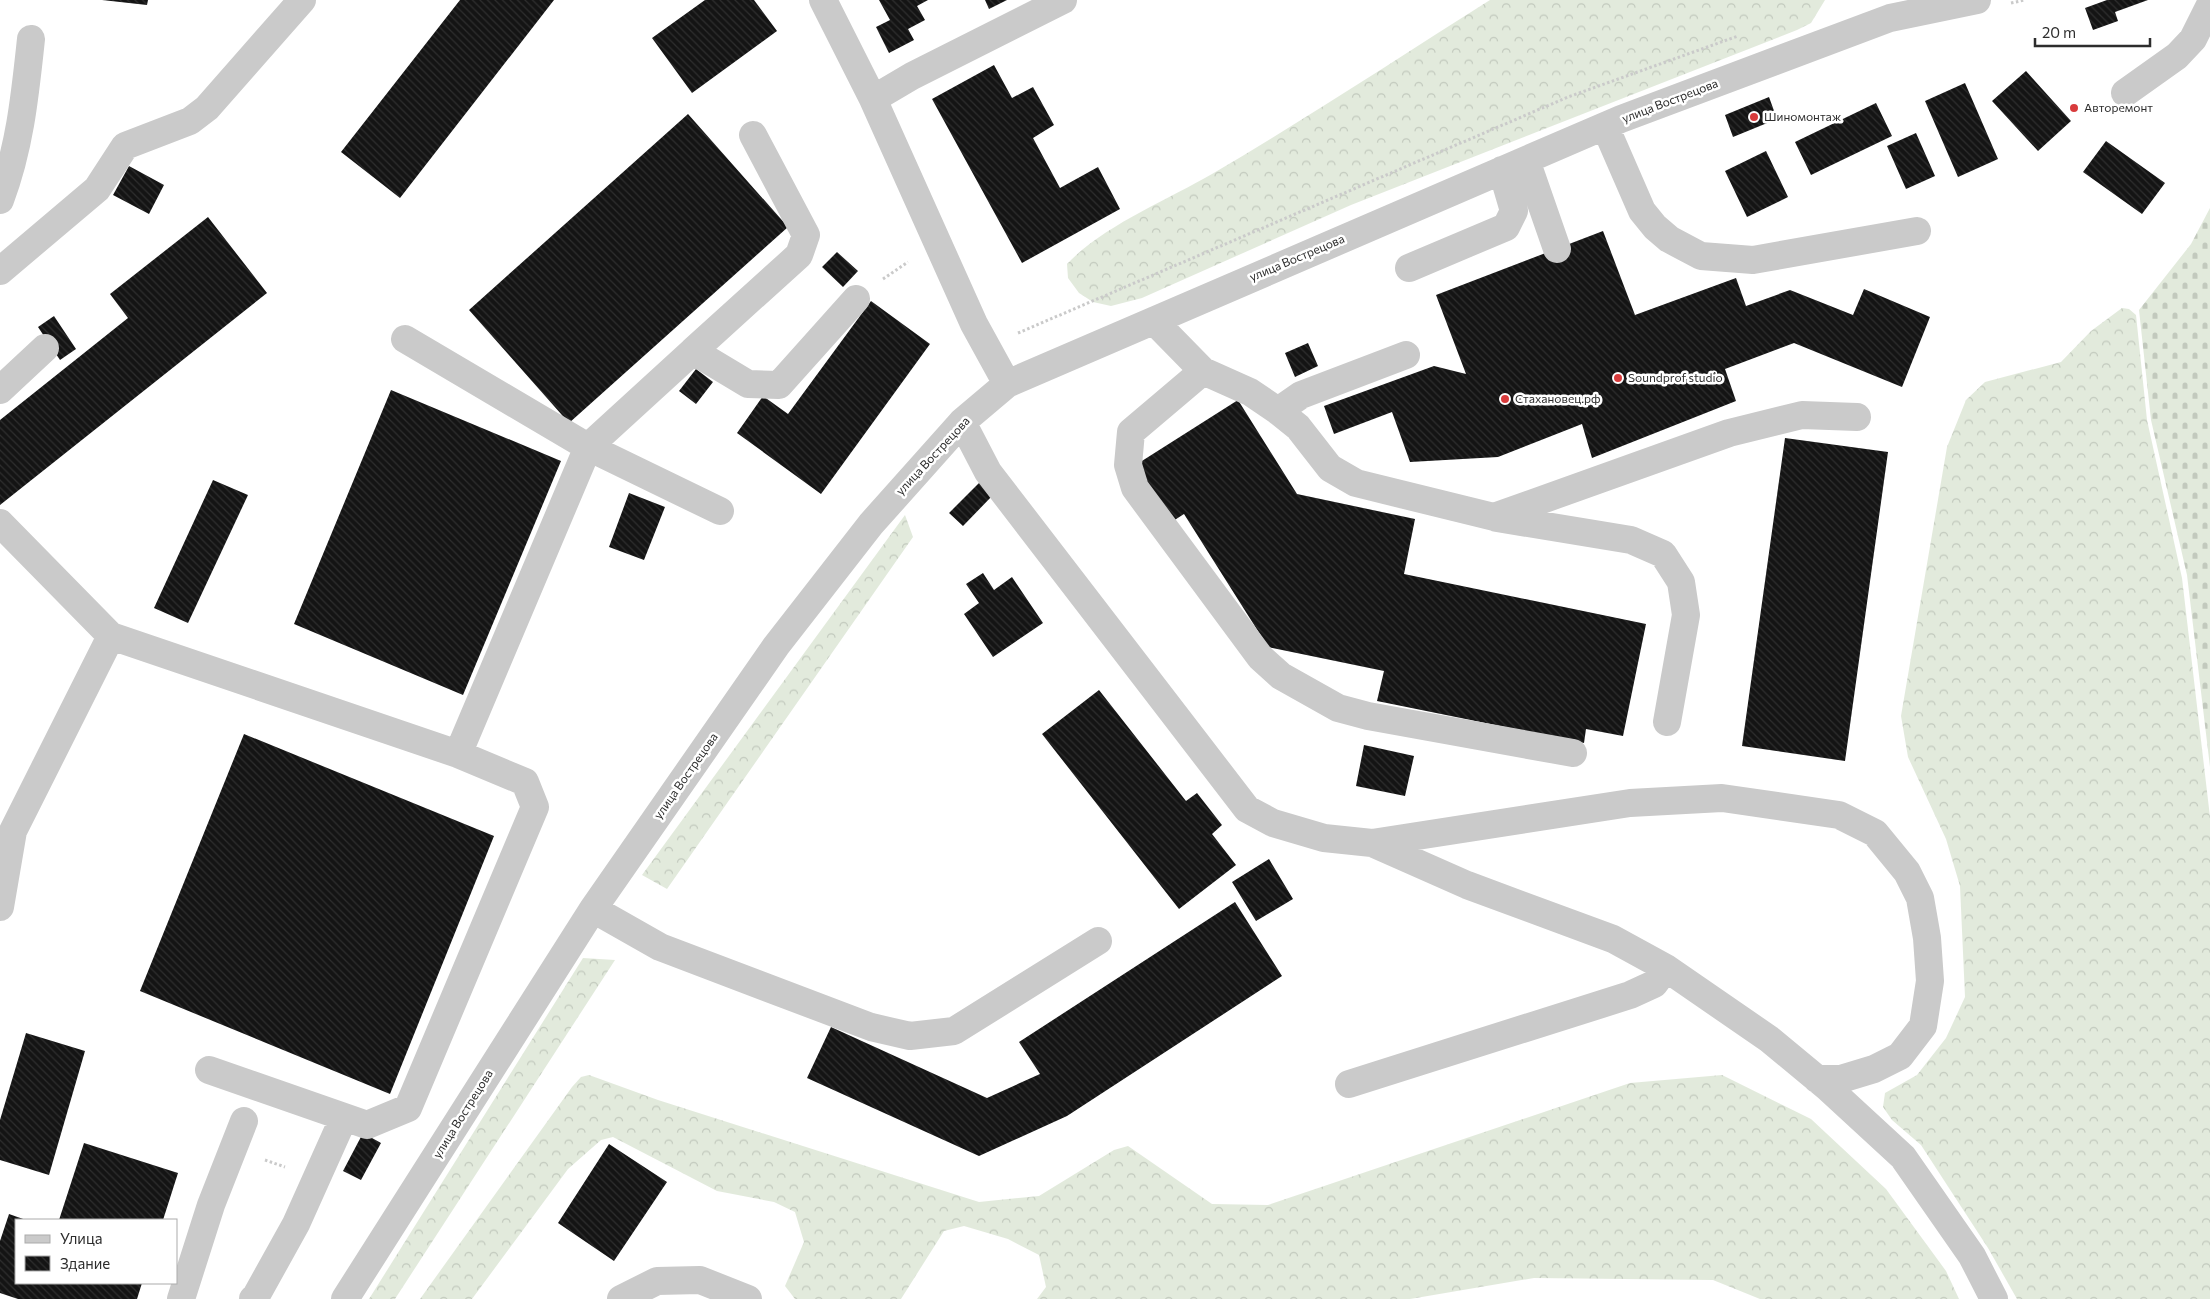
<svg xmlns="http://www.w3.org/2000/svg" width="2210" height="1299" viewBox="0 0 2210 1299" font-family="Commissioner,sans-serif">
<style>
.forest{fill:url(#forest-crowns)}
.cemetery{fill:url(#cemetery-stones)}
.building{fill:url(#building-back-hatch)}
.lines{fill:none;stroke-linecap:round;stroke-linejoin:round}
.path{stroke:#cacaca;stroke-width:3;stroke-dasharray:2.5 2.5;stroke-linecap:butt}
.minor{stroke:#cacaca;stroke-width:28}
.poi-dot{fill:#d83b3c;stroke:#fff;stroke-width:2}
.labels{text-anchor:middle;stroke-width:5;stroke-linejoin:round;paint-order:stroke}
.street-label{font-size:12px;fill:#2d2d2d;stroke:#fff}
.poi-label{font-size:12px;fill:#2d2d2d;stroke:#fff;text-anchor:start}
</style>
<defs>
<pattern id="forest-crowns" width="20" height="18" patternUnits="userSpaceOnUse" patternTransform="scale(1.25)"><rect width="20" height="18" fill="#e2eadc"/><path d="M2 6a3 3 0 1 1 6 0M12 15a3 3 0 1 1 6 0" fill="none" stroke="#c2c9bd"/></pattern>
<pattern id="cemetery-stones" width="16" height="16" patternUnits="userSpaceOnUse" patternTransform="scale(1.25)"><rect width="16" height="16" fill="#e2eadc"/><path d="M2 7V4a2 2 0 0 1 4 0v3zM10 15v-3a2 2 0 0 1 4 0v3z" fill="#c2c9bd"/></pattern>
<pattern id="building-back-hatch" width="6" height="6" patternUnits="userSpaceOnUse" patternTransform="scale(1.25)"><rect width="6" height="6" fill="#141414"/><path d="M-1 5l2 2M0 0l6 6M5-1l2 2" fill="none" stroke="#2e2e2e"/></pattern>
</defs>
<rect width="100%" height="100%" fill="#fff"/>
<path class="forest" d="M1490 0H1825L1811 23 1797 30 1351 205 1142 298 1111 306 1093 302 1079 293 1068 278 1067 264C1103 226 1167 200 1212 174 1306 119 1398 58 1490 0Z
M2122 308 2129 309 2136 315 2147 420 2182 578 2210 817V1299H2017L1988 1248 1921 1145 1892 1120 1883 1107 1885 1093 1917 1075 1946 1038 1965 997 1960 886 1946 839 1908 757 1901 716 1947 447 1966 400 1985 382 2061 362 2091 331Z
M905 515 913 537 667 889 642 875Z
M583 958 615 960 395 1299H369Z
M589 1075 658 1100 979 1202 1039 1196 1114 1150 1128 1146 1212 1204 1268 1205 1630 1083 1722 1075 1811 1119 1886 1189 1946 1271 1959 1299H1760L1713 1280 1534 1278 1410 1299H1037L1046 1287 1039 1255 1008 1239 964 1226 944 1231 901 1299H795L785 1286 804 1242 795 1212 774 1202 717 1191 613 1137 601 1140 568 1169 472 1299H420L572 1087 581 1077Z"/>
<path class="cemetery" d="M2210 208V767L2187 575 2151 420 2139 310 2191 244Z"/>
<path class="building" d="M102 0H148L147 5Z
M460 0H554L400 198 341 152Z
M705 0H754L777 31 692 93 652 38Z
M879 0H928L917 6 925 20 908 29 914 40 889 53 876 27 890 20Z
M985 0H1007L989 9Z
M2107 0H2148L2115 12 2118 21 2093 30 2085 8Z
M994 65 1012 98 1033 87 1054 125 1033 138 1060 188 1098 167 1120 209 1022 263 932 99Z
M2026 71 2071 121 2038 151 1992 101Z
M1965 83 1998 159 1958 177 1925 101Z
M1769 97 1777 119 1733 137 1725 115Z
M1876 103 1892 136 1811 175 1795 142Z
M688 114 788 227 569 423 469 310Z
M1916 133 1935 176 1906 189 1887 146Z
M2106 141 2165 183 2142 214 2083 172Z
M1766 151 1788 197 1747 217 1725 171Z
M129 166 164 185 149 214 113 195Z
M208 217 267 293 0 505V420L128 318 110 294Z
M1603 231 1635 315 1736 278 1746 306 1790 290 1853 315 1864 289 1930 317 1902 387 1794 343 1725 369 1736 401 1592 458 1582 424 1498 457 1410 462 1392 412 1334 434 1324 406 1434 366 1466 374 1436 295Z
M837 252 858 271 843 287 822 267Z
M871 301 930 344 821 494 737 433 763 396 788 414Z
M54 316 76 349 60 360 38 327Z
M1308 343 1318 366 1295 377 1285 353Z
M696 369 713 382 696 404 679 391Z
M391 390 561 461 463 695 294 624Z
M1238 400 1297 494 1415 519 1404 574 1646 624 1623 736 1586 729 1584 743 1377 701 1384 671 1268 647 1184 514 1170 523 1134 466Z
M1785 438 1888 452 1845 761 1742 746Z
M213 480 248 495 188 623 154 608Z
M981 481 994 494 963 526 949 513Z
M629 493 665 507 644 560 609 547Z
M983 573 994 590 1012 577 1043 623 993 657 964 614 979 603 966 584Z
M1099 690 1186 801 1197 793 1222 825 1212 834 1236 865 1179 909 1042 734Z
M244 734 494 836 390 1094 140 991Z
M1364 745 1414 756 1405 796 1356 786Z
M1269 859 1293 899 1256 921 1232 882Z
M1235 902 1282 976 1067 1116 979 1156 807 1078 831 1027 987 1098 1040 1074 1019 1042Z
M26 1033 85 1051 49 1175 0 1160V1120Z
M363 1133 381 1143 361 1180 343 1171Z
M84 1143 178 1173 163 1220H59Z
M609 1144 667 1182 614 1261 558 1223Z
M9 1214 26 1220H16V1283H142L137 1299H18L0 1293V1241Z"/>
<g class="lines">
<path class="path" d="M2011 3 2025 0
M883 279 908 262
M1018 333 1568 97 1738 36
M265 1160 285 1167"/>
<path class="minor" d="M823 0 873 99 974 324 1007 384
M2125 93 2177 56 2193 39 2210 5
M873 99 912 76 1063 0
M1605 126 1642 211 1655 227 1669 239 1701 256 1753 260 1917 231
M1526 160 1557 249
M0 200C20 147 25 95 31 39
M1409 268 1506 227 1514 211 1502 170
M0 271 97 189 125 146 190 121 207 108 302 0
M1154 321 1203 371 1250 392 1278 411 1298 427 1330 468 1356 483 1494 517 1729 433 1802 415 1857 417
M405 339 588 447 720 511
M693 351 799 255 806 235 753 135
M1203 371 1131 432 1128 465 1135 488 1260 657 1281 676 1338 708 1368 716 1573 753
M0 390 45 348
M1278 411 1301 395 1406 355
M962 422 988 472 1247 809 1273 823 1324 838 1372 843 1467 885 1613 939 1666 968 1769 1039 1827 1087 1903 1157 1972 1256 1994 1299
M1497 518 1631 540 1663 554 1681 582 1686 615 1667 722
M0 523 111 636 458 754 588 447 693 351 748 384 779 385 856 299
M1372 843 1630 803 1722 798 1839 815 1875 833 1907 872 1920 898 1927 938 1930 981 1923 1026 1900 1056 1874 1069 1841 1079H1817
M0 907 13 831 111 636
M593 909 660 947 871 1027 910 1036 954 1031 1098 941
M209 1070 367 1125 408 1108 535 807 525 782 458 754
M1349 1084 1630 995 1654 984 1666 968
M181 1299 211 1205 244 1121
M253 1299 256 1296 296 1224 344 1117
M345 1299 593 909 776 646 871 524 962 422 1007 384 1621 119 1890 18 1977 0
M621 1299 657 1281 700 1280 748 1299"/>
</g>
<g class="poi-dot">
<circle cx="2074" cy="108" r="5"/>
<circle cx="1754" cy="117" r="5"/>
<circle cx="1618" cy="378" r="5"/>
<circle cx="1505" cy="399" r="5"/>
</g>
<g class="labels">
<g class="street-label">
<text transform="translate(1670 101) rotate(-21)" y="4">улица Вострецова</text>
<text transform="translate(1297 258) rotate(-23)" y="4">улица Вострецова</text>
<text transform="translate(933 456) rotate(-47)" y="4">улица Вострецова</text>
<text transform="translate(686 776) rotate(-55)" y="4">улица Вострецова</text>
<text transform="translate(463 1114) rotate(-58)" y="4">улица Вострецова</text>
</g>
<g class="poi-label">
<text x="2084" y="112">Авторемонт</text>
<text x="1764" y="121">Шиномонтаж</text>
<text x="1628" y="382">Soundprof studio</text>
<text x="1515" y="403">Стахановец.рф</text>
</g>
</g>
<rect x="15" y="1219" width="162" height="65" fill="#ffffff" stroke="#ababab"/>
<rect x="25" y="1235" width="25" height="8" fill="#cacaca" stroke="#ababab"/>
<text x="60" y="1244" font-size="15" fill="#2d2d2d">Улица</text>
<rect x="25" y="1256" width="25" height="15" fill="url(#building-back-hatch)" stroke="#ababab"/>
<text x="60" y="1269" font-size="15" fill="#2d2d2d">Здание</text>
<path d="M2035 38v8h115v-8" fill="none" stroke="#2d2d2d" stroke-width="2.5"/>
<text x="2042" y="38" font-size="15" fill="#2d2d2d" stroke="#ffffff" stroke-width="4" paint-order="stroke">20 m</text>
</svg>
